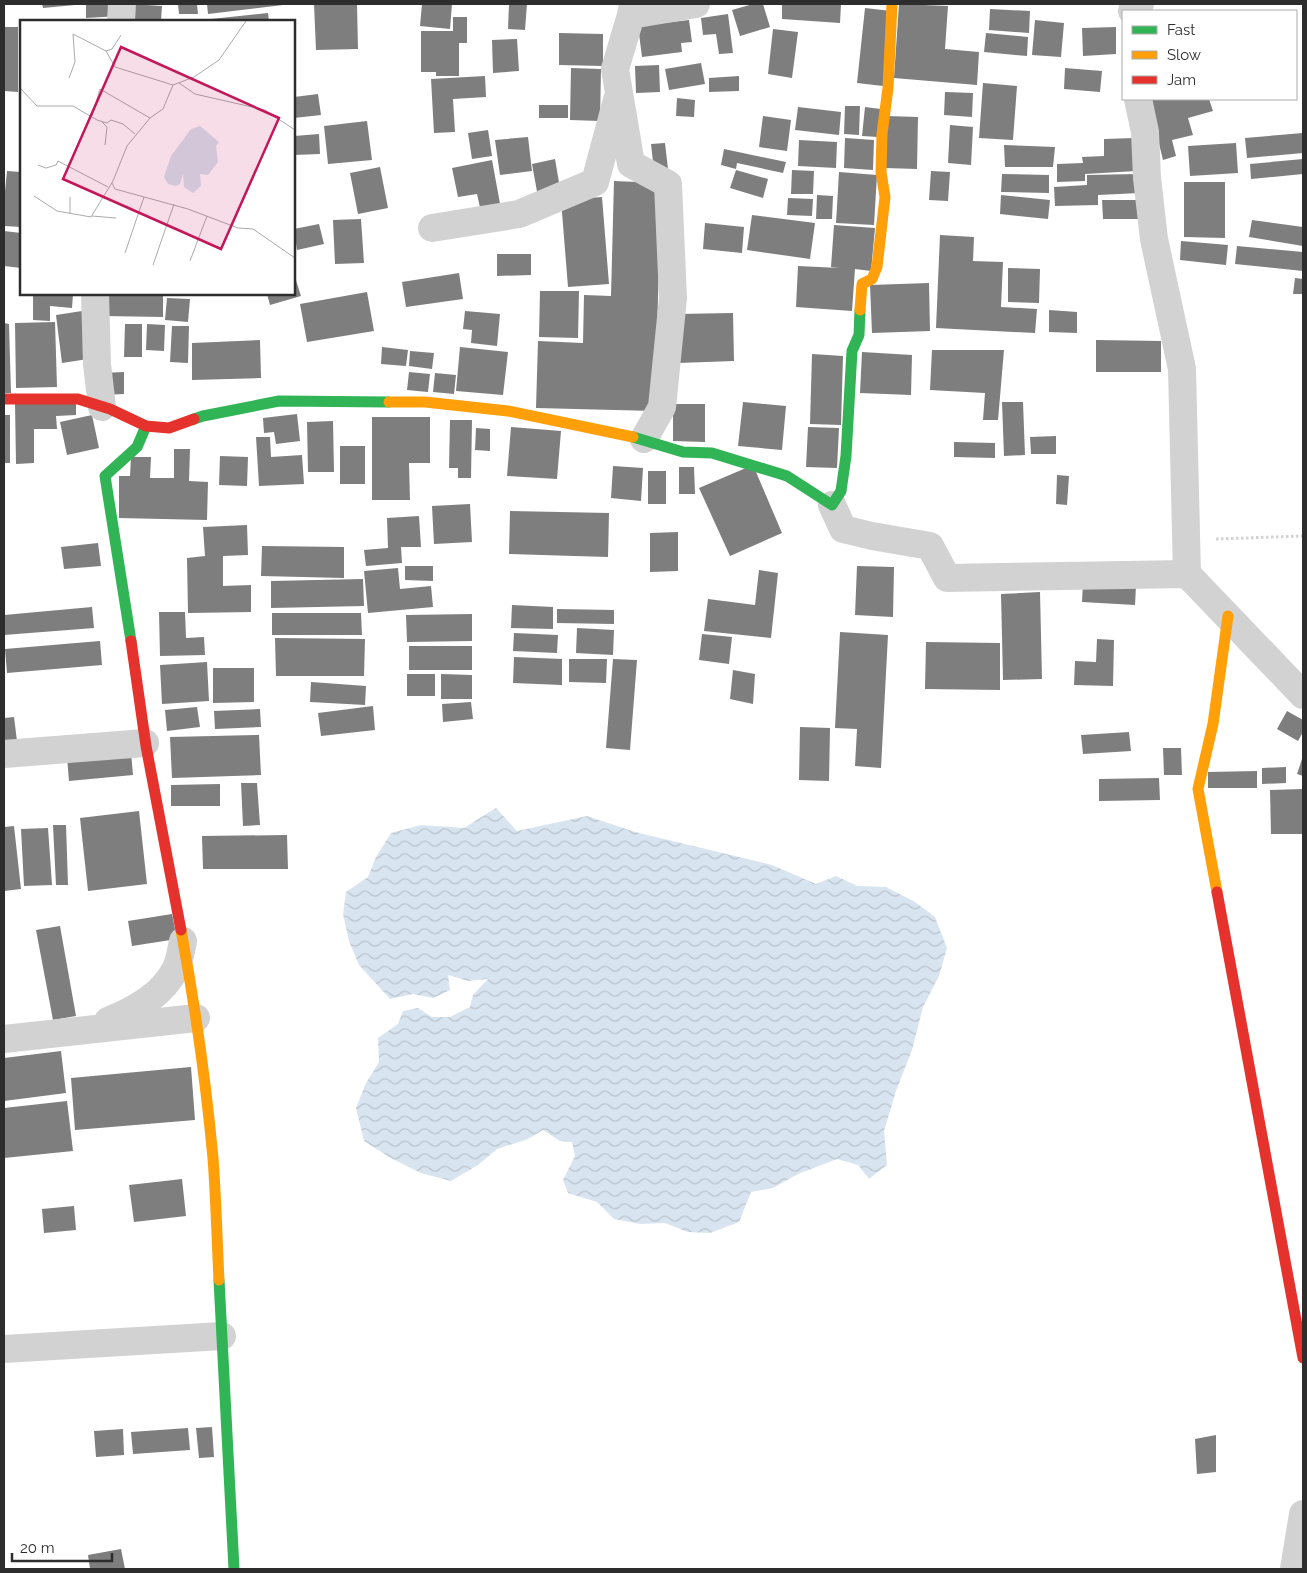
<svg xmlns="http://www.w3.org/2000/svg" width="1307" height="1573" viewBox="0 0 1307 1573" font-family="Raleway,sans-serif">
<style>
.water{fill:url(#water-waves)}
.building{fill:#7e7e7e}
.lines{fill:none;stroke-linecap:round;stroke-linejoin:round}
.path{stroke:#d2d2d2;stroke-width:3;stroke-dasharray:2.5 2.5;stroke-linecap:butt}
.street{stroke:#d2d2d2;stroke-width:28}
.fast{stroke:#30b455;stroke-width:11}
.slow{stroke:#ff9f0a;stroke-width:11}
.jam{stroke:#e5322d;stroke-width:11}
.inset-road{fill:none;stroke:#ababab;stroke-width:1}
.view{fill:#c2185b;fill-opacity:0.15;stroke:#c2185b;stroke-width:2.5}
.inset-edge{fill:none;stroke:#2d2d2d;stroke-width:2.5}
</style>
<defs>
<pattern id="water-waves" width="16" height="10" patternUnits="userSpaceOnUse" patternTransform="scale(1.25)"><rect width="16" height="10" fill="#d8e4ef"/><path d="M0 5q4-4 8 0t8 0" fill="none" stroke="#bac4cd"/></pattern>
</defs>
<rect width="100%" height="100%" fill="#fff"/>
<path class="water" d="M496 808 517 831 587 816 635 832 772 865 816 884 836 876 857 886 886 887 915 902 935 917 947 948 939 976 923 1007 912 1050 896 1091 884 1131 887 1165 869 1179 858 1165 837 1159 798 1174 773 1188 751 1192 739 1222 710 1233 688 1232 665 1223 640 1224 614 1219 597 1202 568 1193 563 1180 575 1156 572 1142 560 1141 543 1130 528 1139 497 1149 478 1165 451 1181 421 1173 389 1157 364 1141 356 1108 366 1083 379 1062 378 1038 398 1024 403 1011 418 1008 432 1017H450L470 1007 473 995 488 979 468 981 448 975 450 990 433 998 413 994 390 999 359 965 349 941 343 914 346 892 368 877 376 857 391 833 421 825 464 828Z"/>
<path class="building" d="M42 4H75V5L43 8Z
M86 4H120V16L86 18Z
M130 4 162 6 161 21H129Z
M178 4H197L198 14H179Z
M207 4H283V5L208 14Z
M314 4H357L358 49 316 50Z
M422 4H452L450 29 420 26Z
M509 4H527L525 30 508 29Z
M753 4H763L770 27 740 36 732 10Z
M782 4H841L840 23 782 19Z
M899 4 948 6 945 49 979 52 977 85 894 78Z
M865 8 891 11 883 86 857 83Z
M990 9 1030 11 1029 33 989 30Z
M268 13 269 21H212L211 19Z
M728 14 733 53 719 54 716 34 703 35 701 18Z
M453 17H467V43H459V76H436V72H421V31H453Z
M689 20 692 42 681 43 682 52 642 57 638 26Z
M1035 20 1064 23 1061 57 1032 55Z
M4 27H18V92L4 91Z
M1116 27V54L1083 56 1082 28Z
M773 29 798 32 792 78 768 74Z
M559 33 603 34V66L559 65Z
M986 33 1028 37 1027 56 984 52Z
M517 39 519 71 493 73 492 40Z
M701 63 705 84 669 90 665 69Z
M659 65 660 92 636 93 635 66Z
M571 68 601 69 600 121 570 120Z
M1065 68 1102 71 1100 92 1064 89Z
M485 76 486 97 453 99 455 132 434 133 431 79Z
M739 76V91L709 92V78Z
M983 83 1017 86 1013 140 979 138Z
M945 92 973 93 972 117 944 115Z
M318 94 321 115 294 118V97Z
M677 98 695 100 694 117 676 116Z
M1148 99H1209L1213 111 1188 118 1193 135 1172 140 1176 156 1163 160Z
M539 105H568V118H539Z
M845 106H860L859 135 844 134Z
M798 107 841 112 839 135 795 130Z
M865 107 881 109 878 137 862 136Z
M763 116 791 120 787 151 759 147Z
M887 116 918 117 917 169 885 168Z
M367 121 372 160 328 164 324 126Z
M950 125 973 127 971 165 948 163Z
M488 130 492 156 472 159 468 133Z
M1303 133V153L1247 158 1245 138Z
M319 134 320 154 294 155V136Z
M528 137 532 171 500 175 495 140Z
M845 138 874 140 873 170 844 168Z
M1135 138 1136 171 1085 174V181L1057 182V164L1083 163 1082 157 1104 156V139Z
M799 140 837 142 836 168 798 166Z
M665 143 668 169 654 171 651 144Z
M1236 143 1238 173 1190 176 1188 146Z
M1004 145 1055 147 1053 167H1005Z
M724 149 786 162 783 173 737 163 736 169 721 165Z
M555 159 561 194 538 197 532 164Z
M1303 159V174L1251 179 1250 164Z
M492 160 501 209 481 212 477 194 458 197 452 168Z
M380 167 388 208 358 214 350 173Z
M736 170 768 179 763 198 730 188Z
M792 170 814 171 813 194H791Z
M7 171 21 172V191L19 211H21V227L4 226V202Z
M931 171 950 172 948 201 929 200Z
M839 172 877 175 874 225 836 223Z
M1002 174 1049 175V193L1001 192Z
M1138 174 1139 193 1098 195V205L1055 206 1054 187 1087 185V175Z
M614 181 661 183 655 411 536 408 538 341 583 343 584 295 611 296Z
M1184 182H1225V238L1184 237Z
M817 195 833 196 832 219H816Z
M1001 195 1050 200 1048 219 1000 214Z
M602 197 609 284 568 287 561 200Z
M788 198 813 199 812 216 787 215Z
M1102 200H1142L1143 219H1103Z
M752 215 815 223 810 259 747 250Z
M361 219 364 263 335 264 333 220Z
M1252 220 1303 227V246L1249 237Z
M705 223 744 227 742 253 703 249Z
M319 224 324 244 297 250 294 229Z
M834 225 875 228 871 271 855 269 852 311 796 307 798 266 840 268 831 267Z
M4 231 21 233V268L4 266Z
M940 235 974 237 973 261 1003 262 1001 307 1037 309 1035 333 936 328Z
M1181 241 1228 245 1226 265 1180 260Z
M1237 246 1303 252V271L1235 264Z
M497 254H531V275L497 276Z
M1008 268 1040 269 1039 303 1008 302Z
M459 273 463 299 406 307 402 282Z
M294 274 301 296 270 305 267 294H294Z
M1295 278 1303 279V294H1293Z
M929 283 930 331 872 333 870 285Z
M540 291H579L578 338 539 337Z
M367 292 374 331 307 342 300 304Z
M33 294H73L72 308 50 306V321L33 320Z
M103 294H163V317L103 316Z
M167 298 190 299 188 322 165 320Z
M1049 310 1077 312V333L1049 332Z
M82 311 88 359 62 363 56 315Z
M465 311 500 314 497 346 471 343 472 330 463 329Z
M733 313 734 361 678 363 677 314Z
M55 322 57 387 16 388 15 323Z
M4 323 9 324 11 393H4Z
M125 324H142V357H124Z
M147 324 165 325 164 351 146 350Z
M172 326H189L188 363 170 362Z
M260 340 261 378 192 380V343Z
M1096 340 1161 341V372H1096Z
M382 347 408 350 406 366 381 364Z
M460 347 508 352 503 395 456 391Z
M932 350H1004L998 420H983L985 393 930 390Z
M410 351 434 353 432 369 409 366Z
M862 352 912 355 911 395 860 393Z
M812 354 843 356 841 425 810 424Z
M124 372V394L104 395 103 373Z
M409 372 430 374 428 392 407 390Z
M435 373 456 375 454 394 433 392Z
M743 402 786 406 782 450 738 446Z
M1002 402H1023L1025 455 1004 456Z
M15 403H76V415L56 416 57 429H34V463L16 464Z
M673 404H705V442L673 441Z
M297 414 300 441 276 444 274 432 264 433 263 418Z
M4 415H10V463H4Z
M92 415 99 448 67 455 60 422Z
M372 417H430V463H409L410 500H372Z
M450 420H472L471 478H458V468H449Z
M333 421 334 472H308L307 422Z
M511 427 561 431 557 479 507 476Z
M808 427 839 428 837 468 806 467Z
M476 428 490 429V451L475 450Z
M1056 436V454H1031L1030 437Z
M256 437H270L271 457 302 455 304 484 259 486Z
M954 442 995 443V458L954 457Z
M340 446H365V484H340Z
M174 449H190L189 481 208 482 207 520 119 518V476H130L131 457H151L150 478H174Z
M220 456 248 457 247 486 219 485Z
M753 465 782 533 730 556 699 488Z
M613 466 643 468 641 501 611 498Z
M679 467H694L695 494H679Z
M648 471H666V504H648Z
M1057 475 1069 476 1067 505 1056 504Z
M470 504 472 542 434 544 432 506Z
M510 511 609 513 608 557 509 554Z
M419 516 421 547H401L402 563 366 566 364 550 388 548 387 518Z
M247 525 248 555 223 556V586L251 585V612L188 613 187 558 205 556 203 527Z
M678 532V571L650 572V533Z
M98 543 101 566 64 569 61 547Z
M262 546 344 547V578L261 576Z
M405 566H433V581L405 580Z
M857 566 894 567 893 617 855 615Z
M398 568 400 589 431 586 433 607 368 613 364 571Z
M759 570 778 573 771 638 704 631 708 599 755 605Z
M363 579 364 606 271 608V581Z
M1083 583 1136 586 1135 605 1082 602Z
M1040 592 1042 679 1003 680 1001 594Z
M512 605 553 607V629L511 628Z
M92 607 94 628 4 635V615Z
M557 609 614 610V624L557 623Z
M159 612H185L186 638 204 637 205 655 160 656Z
M272 613H361L362 635H272Z
M472 614V641L407 642 406 615Z
M577 628 614 630 613 655 576 653Z
M840 632 888 635 881 768 855 766 857 729 835 728Z
M514 633 558 635 557 653 513 651Z
M702 634 732 637 729 664 699 660Z
M275 638 365 639 364 676H276Z
M1097 639 1114 640 1113 686 1074 685 1075 661 1096 662Z
M100 641 102 665 7 673 5 649Z
M926 642 1000 643V690L925 689Z
M409 646H472V670H409Z
M514 657 562 659V685L513 683Z
M569 659H607L606 683 569 682Z
M613 659 637 660 630 750 606 748Z
M207 662 209 701 162 704 160 665Z
M213 668H254V702L213 703Z
M733 670 755 674 753 704 730 699Z
M407 674H435V696H407Z
M441 674 472 675V699H441Z
M311 682 366 686 365 705 310 702Z
M471 702 473 719 443 722 442 704Z
M373 706 375 730 321 736 318 713Z
M197 707 200 727 167 731 165 710Z
M260 709 261 727 215 729 214 711Z
M1287 711 1303 720V732L1298 741 1277 729Z
M14 717 17 741 4 743V718Z
M800 727 830 728 829 781 799 780Z
M1129 732 1131 751 1083 754 1081 735Z
M259 735 261 775 172 778 170 737Z
M1163 748H1181L1182 775H1164Z
M131 752 133 775 69 781 67 757Z
M1303 756V776L1297 774Z
M1286 767V783L1262 784V768Z
M1257 771V788H1208V772Z
M1159 778 1160 800 1099 801V779Z
M241 783H257L260 825 243 826Z
M220 784V806H171V785Z
M1303 789V834H1271L1270 790Z
M139 811 147 884 88 891 80 818Z
M53 825H66L68 885H56Z
M14 826 21 889 4 891V827Z
M48 828 52 885 24 886 21 829Z
M287 835 288 869H203L202 836Z
M172 914 177 939 132 946 128 921Z
M60 926 76 1016 53 1020 36 930Z
M61 1051 66 1093 4 1101V1058Z
M191 1067 195 1120 75 1130 71 1078Z
M67 1101 73 1151 4 1158V1108Z
M182 1179 186 1216 134 1222 129 1185Z
M74 1206 76 1230 44 1233 42 1209Z
M212 1427 214 1457 199 1458 196 1428Z
M188 1428 190 1450 133 1454 131 1432Z
M123 1429 124 1455 96 1457 94 1431Z
M1216 1435V1472L1197 1474 1195 1439Z
M121 1549 125 1569H90L88 1555Z"/>
<g class="lines">
<path class="path" d="M1216 539 1303 536"/>
<path class="street" d="M633 4 631 15 615 69 631 164 668 184 673 298 662 407 644 439
M1132 11 1140 4
M631 15 696 4
M121 21 122 4
M1138 99 1145 132 1147 178 1154 239 1182 369 1187 574 1303 695
M432 228 519 214 595 182 617 100
M95 294 97 364 102 407
M832 505 843 529 872 536 930 546 947 578 1187 574
M4 754 145 743
M108 1021C135 1010 163 995 176 968 180 960 181 950 183 941
M4 1039 196 1018
M4 1349 222 1336
M1294 1569 1303 1514"/>
<path class="fast" d="M194 419 203 416 279 401 389 402
M633 437 683 452 712 453 787 476 832 505 841 491 846 456 852 351 859 335 860 310
M131 641 105 476 137 447 146 426
M219 1280 234 1569"/>
<path class="slow" d="M860 310 862 284 872 279 877 267 885 197 881 172 882 134 888 88 892 4
M389 402H425L508 411 633 437
M1217 892 1198 789 1213 724 1228 616
M181 930C195 1005 206 1083 213 1158 216 1198 217 1240 219 1280"/>
<path class="jam" d="M4 399H78L110 409 146 426 169 428 194 419
M131 641 146 746 181 930
M1217 892 1303 1358"/>
</g>
<g transform="translate(20 20)">
<rect width="275" height="275" fill="#fff"/>
<path d="M180 106 199 122 196 126 198 142 188 155 180 154 181 166 173 173 164 167 163 154 160 164 156 166 148 164 144 157 151 136 171 109Z" fill="#d8e4ef"/>
<path class="inset-road" d="M86 31 92 29 101 15M49 58 55 42 53 14 86 31 95 47 153 65 174 57 199 40 226 1M159 63 175 74 245 90 275 110M0 68 17 86H53L77 100 87 103 91 100 103 104 115 114M130 98 143 89 153 65M82 102 87 107 85 125M18 145 26 148 36 145 38 141 88 167M92 163 95 169 168 189 218 208 233 209 275 238M14 176 37 191 71 197 93 161 107 126 130 98 80 69 72 96M50 194V177M72 196 96 198M105 233 124 177M170 241 187 196M133 245 154 184"/>
<path class="view" d="M101 27 259 98 201 229 43 159Z"/>
<rect width="275" height="275" class="inset-edge"/>
</g>
<rect width="1307" height="1573" fill="none" stroke="#2d2d2d" stroke-width="10"/>
<rect x="1122" y="10" width="175" height="90" fill="#ffffff" stroke="#ababab"/>
<rect x="1132" y="26" width="25" height="8" fill="#30b455" stroke="#ababab"/>
<text x="1167" y="35" font-size="15" fill="#2d2d2d">Fast</text>
<rect x="1132" y="51" width="25" height="8" fill="#ff9f0a" stroke="#ababab"/>
<text x="1167" y="60" font-size="15" fill="#2d2d2d">Slow</text>
<rect x="1132" y="76" width="25" height="8" fill="#e5322d" stroke="#ababab"/>
<text x="1167" y="85" font-size="15" fill="#2d2d2d">Jam</text>
<path d="M12 1553v8h100v-8" fill="none" stroke="#2d2d2d" stroke-width="2.5"/>
<text x="20" y="1553" font-size="15" fill="#2d2d2d" stroke="#ffffff" stroke-width="4" paint-order="stroke">20 m</text>
</svg>
